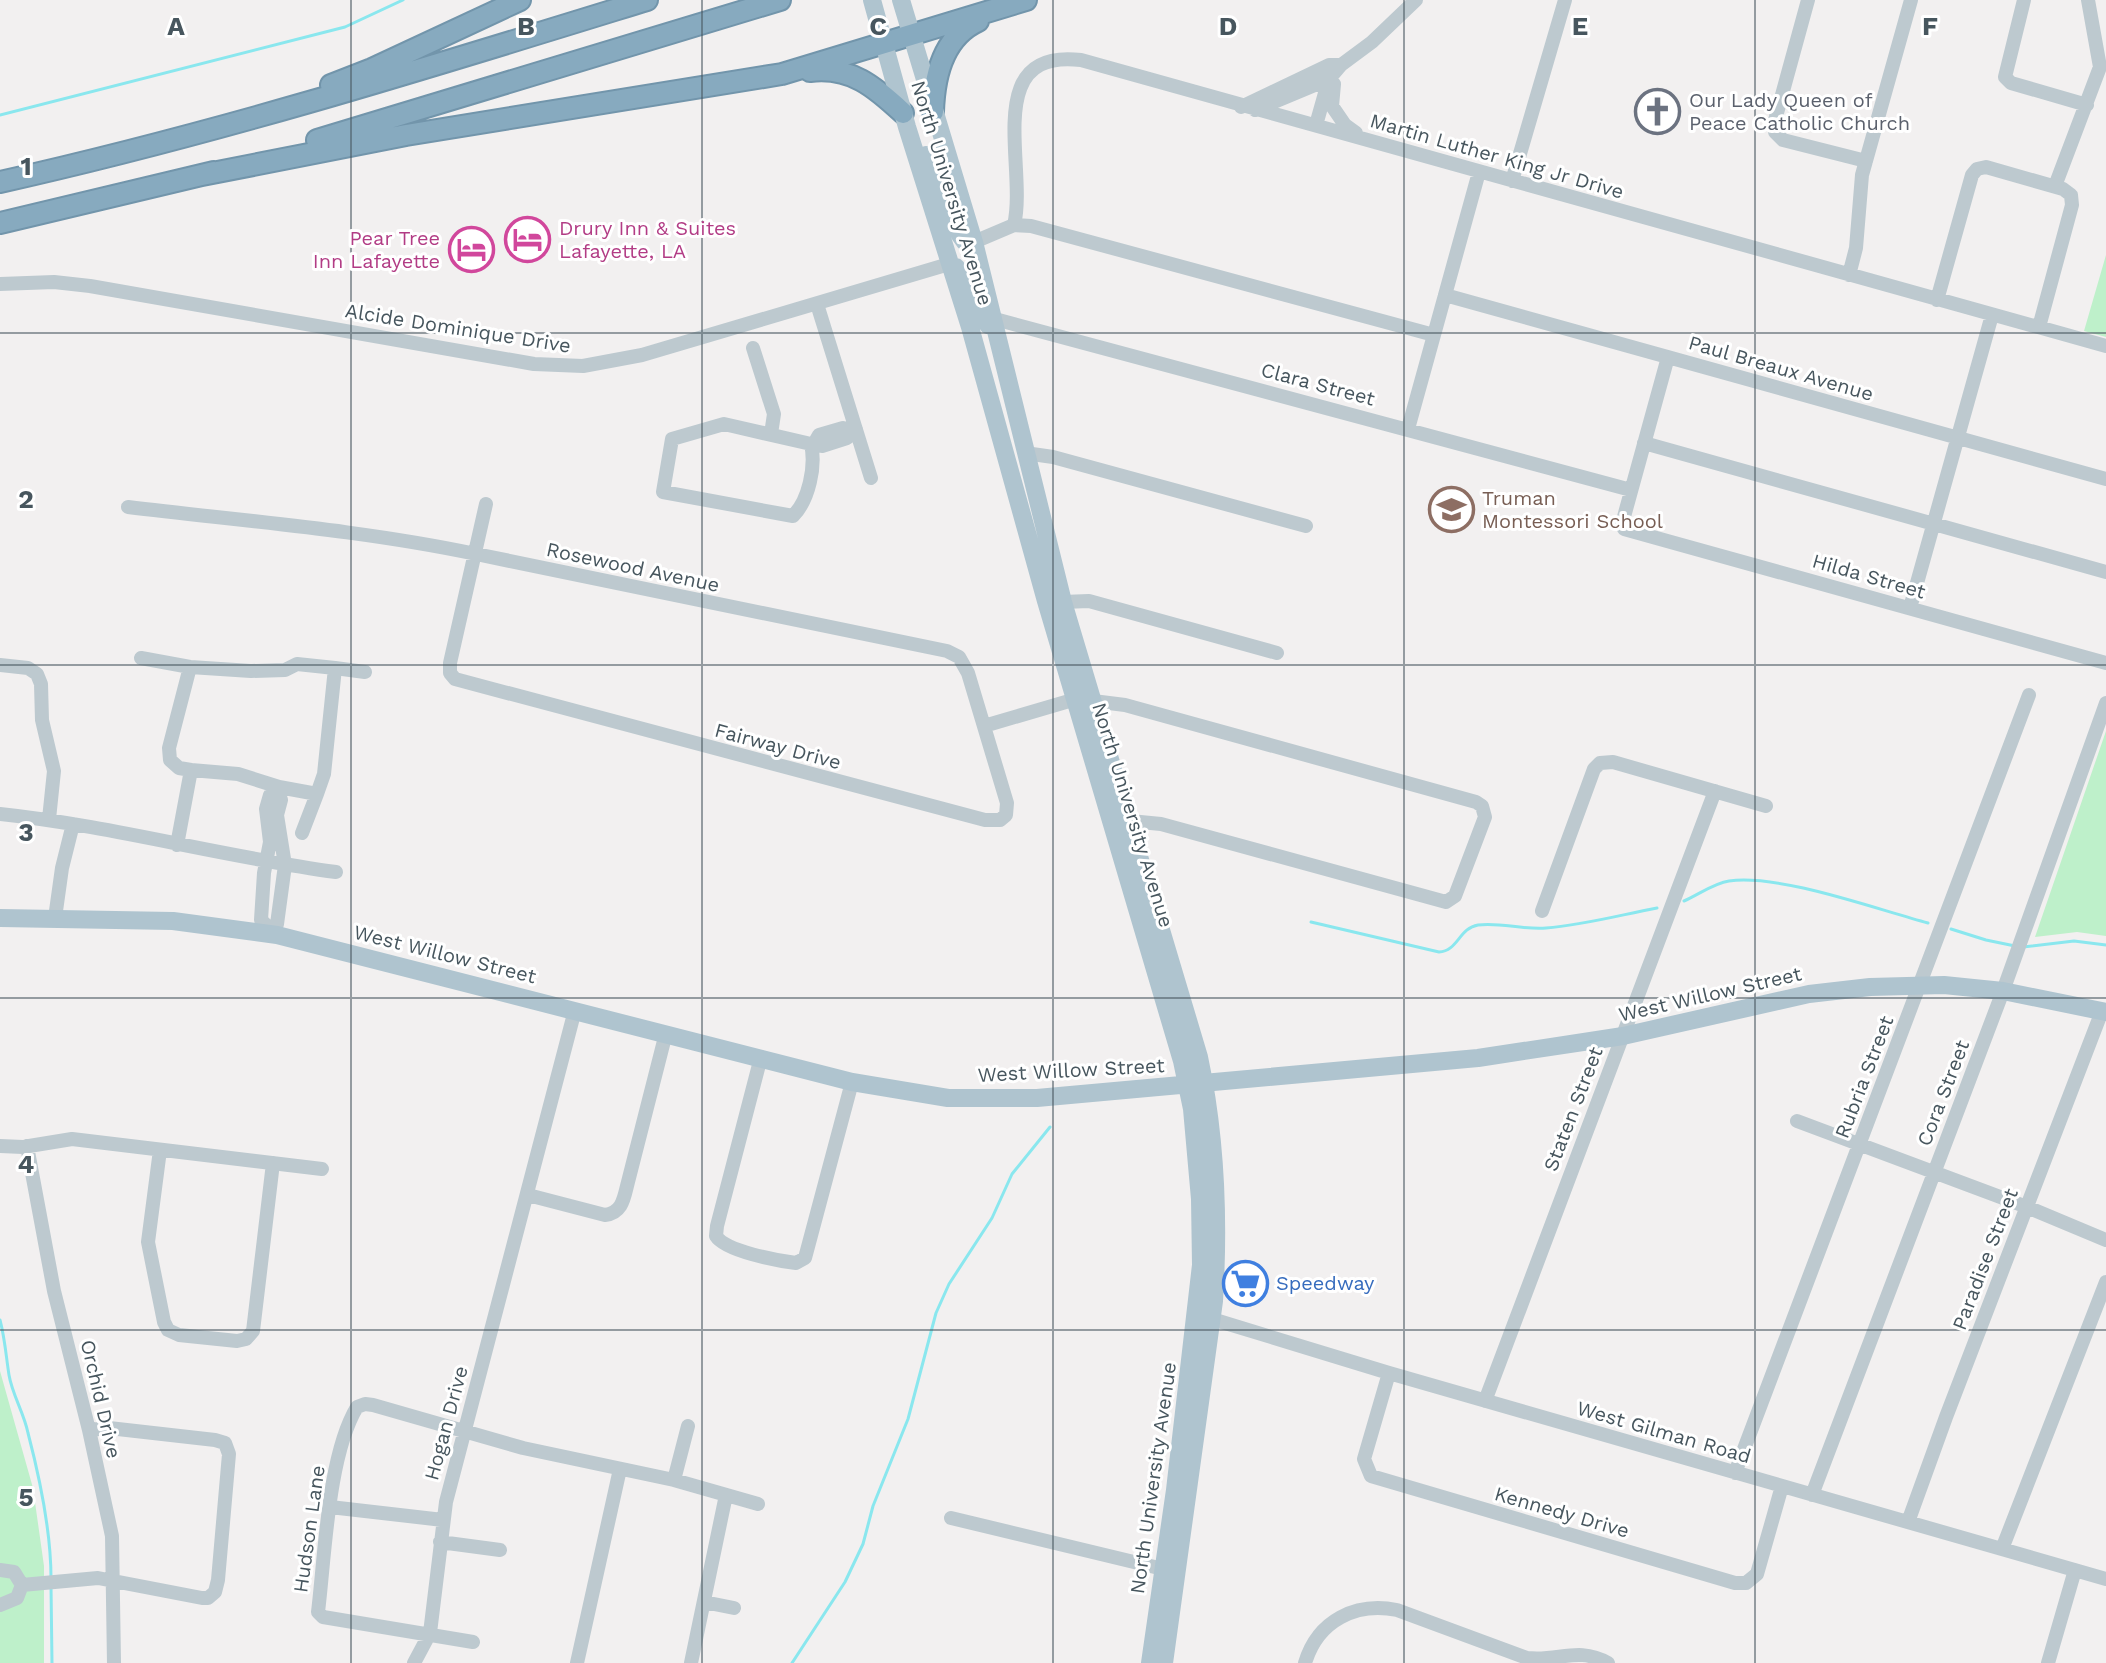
<svg xmlns="http://www.w3.org/2000/svg" width="2106" height="1663" viewBox="0 0 2106 1663" font-family="'Work Sans',sans-serif">
<style>
.green{fill:#bef0ca}
.lines{fill:none;stroke-linecap:round;stroke-linejoin:round}
.stream{stroke:#8ae7ee;stroke-width:3}
.highway-casing{stroke:#7295ab;stroke-width:24}
.minor{stroke:#bdc9cf;stroke-width:14}
.major{stroke:#afc4cf;stroke-width:18}
.highway{stroke:#87aabf;stroke-width:20}
.grid{fill:none;stroke:#47565e;stroke-width:2;stroke-opacity:0.55}
.labels{text-anchor:middle;stroke-width:6;stroke-linejoin:round;paint-order:stroke}
.worship-label{font-size:20px;fill:#5b616d;stroke:#fff;text-anchor:start}
.street-label{font-size:20px;fill:#47565e;stroke:#fff}
.hotel-label{font-size:20px;fill:#b23c85;stroke:#fff;text-anchor:start}
.education-label{font-size:20px;fill:#785e54;stroke:#fff;text-anchor:start}
.shop-label{font-size:20px;fill:#366cbe;stroke:#fff;text-anchor:start}
.grid-label{font-size:26px;text-anchor:middle;font-weight:bold;fill:#47565e;stroke:#fff;stroke-width:6;stroke-linejoin:round;paint-order:stroke}
</style>
<rect width="100%" height="100%" fill="#f2f0f0"/>
<path class="green" d="M2106 255V337L2084 331Z
M2106 731V936L2077 932 2035 937Z
M0 1371 33 1488 44 1566V1663H0Z"/>
<g class="lines">
<path class="stream" d="M0 115 345 27 403 0
M1684 901C1698 895 1714 883 1729 881 1781 874 1875 909 1928 923
M1311 922 1439 952C1458 951 1459 928 1478 925 1500 922 1523 930 1546 928 1584 925 1620 915 1657 908
M1951 929 1986 940 2015 946
M2023 947 2074 941 2106 945
M0 1320C5 1339 6 1356 9 1375 12 1394 24 1413 28 1433 40 1479 51 1531 51 1578
M51 1586 52 1663
M792 1663 845 1582 863 1544 873 1506 908 1419 936 1313 949 1284 992 1218 1012 1174 1050 1127"/>
<defs>
<path id="highway" d="M810 71C851 66 875 87 903 113
M331 85 372 69 520 0
M933 112C934 77 943 37 978 21
M317 140 780 0
M202 175 406 135 782 74 1026 0
M0 182C219 133 433 66 647 0
M0 223 214 172"/>
</defs>
<use href="#highway" class="highway-casing"/>
<path class="minor" d="M1808 0 1774 124 1775 132 1783 140 1866 161
M2024 0 2005 77 2011 83 2087 105
M1334 84 1332 106 1345 125 1356 133
M1241 107 1329 65H1341
M1255 110 1329 79
M1316 125 1329 79 1341 65 1372 42 1416 0
M1512 181 1565 0
M2055 186 2100 67 2088 0
M1014 225C1028 167 980 48 1081 60L2106 346
M974 242 1014 225 1031 226 1434 335
M1849 275 1856 248 1862 175 1911 0
M0 284 54 282 90 286 534 364 583 366 642 355 949 264
M1445 295 2106 479
M1937 300 1972 175 1977 169 1986 167 2063 189 2071 195 2072 205 2039 327
M817 304 871 478
M995 319 1631 490
M753 348 774 414 771 434
M1668 357 1622 524 1624 529 2106 663
M1408 429 1479 172
M851 430 847 438 822 446 815 442 819 435 843 428 851 430 856 429
M1644 443 2106 572
M811 444C816 466 809 500 793 516L663 492 672 439 724 424 811 444 815 442
M1025 453 1053 457 1306 526
M128 507C244 521 362 530 476 554L947 651 959 657 968 673 1007 803 1006 815 1000 820H985L455 679 450 673V663L486 504
M1063 602 1089 601 1277 653
M1910 608 1992 315
M141 658 190 667 251 671 285 670 297 664 335 668
M0 665 28 668 37 674 41 684 42 720 54 771 49 819
M190 667 169 748 170 760 179 768 191 770
M1093 701 1125 705 1476 802 1482 806 1485 817 1455 896 1446 902 1161 824 1130 821
M984 726 1076 699
M0 814C113 826 223 857 336 872
M302 833 317 794
M177 845 191 770 238 774 279 787 317 794 324 774 335 668 365 672
M1542 911 1594 769 1600 763 1613 762 1766 806
M55 918 62 868 73 824
M268 934 269 928 277 924 285 865 277 815 281 800 278 791 270 795 266 809 270 842 264 873 261 920 269 928
M761 1057 717 1226 716 1236C725 1251 778 1261 796 1263L805 1258 852 1082
M1797 1121 2027 1207 2106 1240
M0 1146 23 1147 72 1139 322 1169
M27 1146 54 1291 89 1430 112 1536 114 1663
M160 1150 148 1242 164 1322 168 1330 179 1335 237 1341 246 1339 253 1331 273 1163
M528 1195 605 1215C623 1213 624 1197 628 1182L666 1033
M1212 1319 1389 1373 2106 1579
M1389 1373 1364 1459 1371 1476 1735 1583H1746L1757 1574 1782 1486
M1485 1401 1715 791
M1735 1473 2029 695
M674 1480 688 1426
M1812 1495 2003 991 2106 703
M330 1507 443 1520
M951 1518 1163 1569
M1908 1522 1946 1417 2102 1011
M440 1542 500 1550
M2002 1549 2106 1282
M0 1570 14 1572 22 1585 17 1598 0 1605
M22 1585 98 1578 202 1598H208L215 1592 218 1580 229 1454 225 1443 215 1440 109 1428 89 1430
M704 1602 734 1608
M473 1642 323 1617 318 1612C325 1555 328 1455 357 1407L365 1404 373 1405 523 1448 674 1480 758 1504
M414 1663 430 1633 446 1502 575 1010
M577 1663 620 1469
M691 1663 726 1495
M1305 1663C1318 1620 1356 1602 1397 1610L1527 1658C1558 1662 1578 1646 1608 1663
M2048 1663 2075 1570"/>
<path class="major" d="M872 0 907 127 970 327 1046 601 1182 1061 1192 1109 1200 1199 1201 1265 1175 1490 1150 1663
M901 0 974 242 1063 602 1199 1057C1216 1137 1219 1220 1214 1301L1164 1663
M926 155 960 235 965 242 972 243
M956 267 966 279 988 325
M0 918 173 921 277 935 852 1082 948 1098H1037L1478 1058 1623 1036 1809 994 1870 987 1944 985 2003 991 2106 1012"/>
<use href="#highway" class="highway"/>
</g>
<path class="grid" d="M351 0V1663M702 0V1663M1053 0V1663M1404 0V1663M1755 0V1663M0 333H2106M0 665H2106M0 998H2106M0 1330H2106"/>
<defs>
<symbol id="church-ring" viewBox="-11 -11 22 22"><circle r="9.5" fill="#fff" stroke="#6b7280" stroke-width="1.5"/><path d="M-1.2-6h2.4v3.5h3.3v2.4h-3.3V6h-2.4V-.1h-3.3v-2.4h3.3Z" fill="#6b7280"/></symbol>
<symbol id="hotel-ring" viewBox="-11 -11 22 22"><circle r="9.5" fill="#fff" stroke="#d1479c" stroke-width="1.5"/><path d="M-6-4.5h1.5V1H6V5H4.5V3h-9V5H-6ZM-4 0a1.8 1.8 0 1 1 3.6 0ZM.5 0V-2.5h3Q6-2.5 6 0Z" fill="#d1479c"/></symbol>
<symbol id="school-ring" viewBox="-11 -11 22 22"><circle r="9.5" fill="#fff" stroke="#8d6e63" stroke-width="1.5"/><path d="M0-5L7-2L0 1L-7-2ZM-4 1L0 2.5L4 1V4Q0 6-4 4Z" fill="#8d6e63"/></symbol>
<symbol id="supermarket-ring" viewBox="-11 -11 22 22"><circle r="9.5" fill="#fff" stroke="#3f7fe0" stroke-width="1.5"/><path d="M-6-5.5h2.5l.6 2H6L4.5 2H-2.5L-4.4-4H-6ZM-1.5 3.2a1.3 1.3 0 1 0 .1 0ZM3 3.2a1.3 1.3 0 1 0 .1 0Z" fill="#3f7fe0"/></symbol>
</defs>
<g fill-rule="evenodd">
<use href="#church-ring" x="1632" y="86" width="51" height="51"/>
<use href="#hotel-ring" x="502" y="214" width="51" height="51"/>
<use href="#hotel-ring" x="446" y="224" width="51" height="51"/>
<use href="#school-ring" x="1426" y="484" width="51" height="51"/>
<use href="#supermarket-ring" x="1220" y="1258" width="51" height="51"/>
</g>
<g class="labels">
<g class="worship-label">
<text x="1689" y="107">Our Lady Queen of<tspan x="1689" dy="23">Peace Catholic Church</tspan></text>
</g>
<g class="street-label">
<text transform="translate(1497 156) rotate(16)" y="7">Martin Luther King Jr Drive</text>
<text transform="translate(952 193) rotate(73)" y="7">North University Avenue</text>
<text transform="translate(458 328) rotate(9)" y="7">Alcide Dominique Drive</text>
<text transform="translate(1781 368) rotate(16)" y="7">Paul Breaux Avenue</text>
<text transform="translate(1318 384) rotate(15)" y="7">Clara Street</text>
<text transform="translate(633 567) rotate(12)" y="7">Rosewood Avenue</text>
<text transform="translate(1869 576) rotate(16)" y="7">Hilda Street</text>
<text transform="translate(778 746) rotate(15)" y="7">Fairway Drive</text>
<text transform="translate(1133 815) rotate(73)" y="7">North University Avenue</text>
<text transform="translate(445 954) rotate(14)" y="7">West Willow Street</text>
<text transform="translate(1710 994) rotate(-13)" y="7">West Willow Street</text>
<text transform="translate(1071 1070) rotate(-3)" y="7">West Willow Street</text>
<text transform="translate(1864 1077) rotate(-69)" y="7">Rubria Street</text>
<text transform="translate(1943 1093) rotate(-69)" y="7">Cora Street</text>
<text transform="translate(1573 1109) rotate(-69)" y="7">Staten Street</text>
<text transform="translate(1985 1259) rotate(-69)" y="7">Paradise Street</text>
<text transform="translate(101 1399) rotate(77)" y="7">Orchid Drive</text>
<text transform="translate(446 1423) rotate(-75)" y="7">Hogan Drive</text>
<text transform="translate(1664 1432) rotate(16)" y="7">West Gilman Road</text>
<text transform="translate(1153 1478) rotate(-82)" y="7">North University Avenue</text>
<text transform="translate(1562 1512) rotate(16)" y="7">Kennedy Drive</text>
<text transform="translate(309 1529) rotate(-82)" y="7">Hudson Lane</text>
</g>
<g class="hotel-label">
<text x="559" y="235">Drury Inn &amp; Suites<tspan x="559" dy="23">Lafayette, LA</tspan></text>
<text x="440" y="245" text-anchor="end">Pear Tree<tspan x="440" dy="23">Inn Lafayette</tspan></text>
</g>
<g class="education-label">
<text x="1482" y="505">Truman<tspan x="1482" dy="23">Montessori School</tspan></text>
</g>
<g class="shop-label">
<text x="1276" y="1290">Speedway</text>
</g>
</g>
<g class="grid-label">
<text x="176" y="35">A</text>
<text x="526" y="35">B</text>
<text x="878" y="35">C</text>
<text x="1228" y="35">D</text>
<text x="1580" y="35">E</text>
<text x="1930" y="35">F</text>
<text x="26" y="175">1</text>
<text x="26" y="508">2</text>
<text x="26" y="841">3</text>
<text x="26" y="1173">4</text>
<text x="26" y="1506">5</text>
</g>
</svg>
